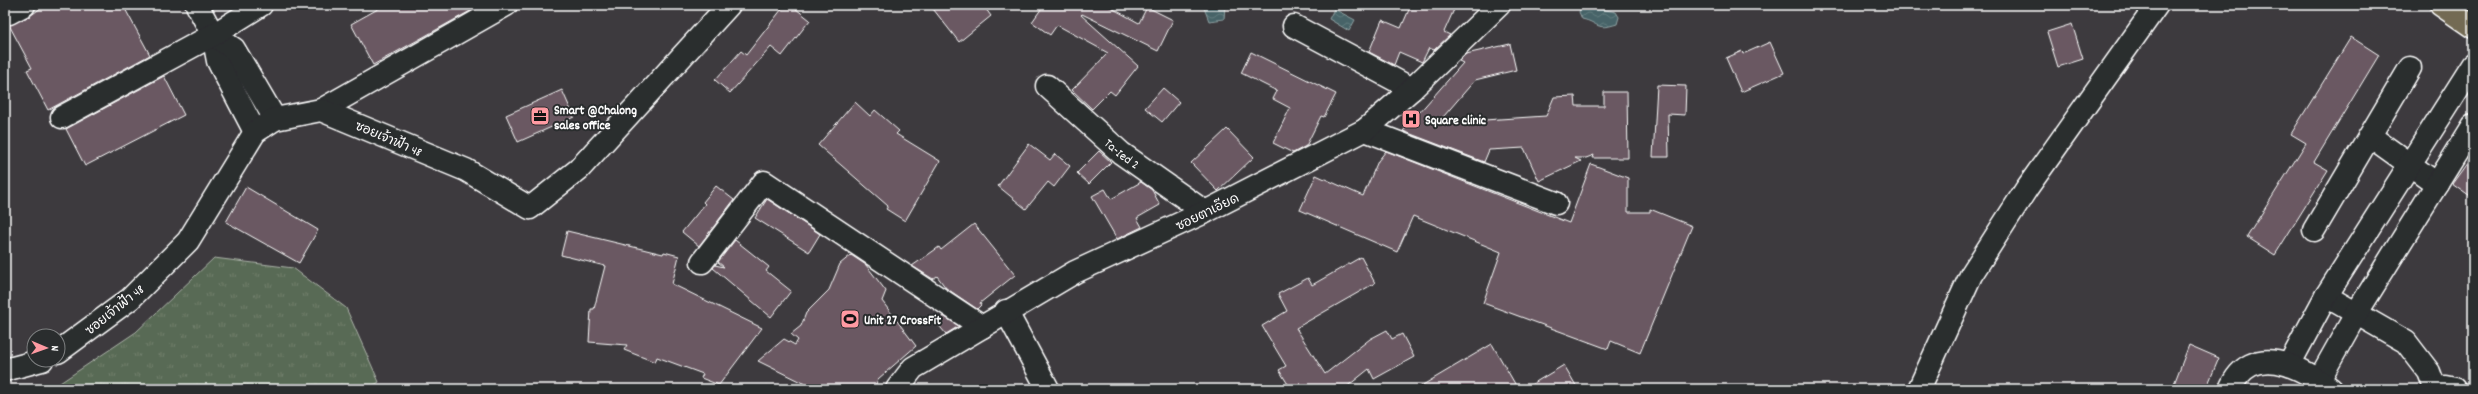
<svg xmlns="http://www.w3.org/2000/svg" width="2478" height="394" viewBox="0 0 2478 394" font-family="Dekko,'Playpen Sans Thai',sans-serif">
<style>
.grass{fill:url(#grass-tufts);stroke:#acb4aa}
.water{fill:url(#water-waves);stroke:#90a2a4}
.building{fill:#6a5962;stroke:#fff}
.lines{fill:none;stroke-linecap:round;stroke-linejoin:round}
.minor-casing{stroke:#fff;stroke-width:25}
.major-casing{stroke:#fff;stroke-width:25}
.minor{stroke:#2a2d2e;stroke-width:22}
.major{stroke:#736b52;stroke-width:22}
.labels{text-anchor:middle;stroke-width:4;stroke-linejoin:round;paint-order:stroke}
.poi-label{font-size:13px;font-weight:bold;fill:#fff;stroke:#2a2d2e;text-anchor:start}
.street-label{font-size:13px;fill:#fff;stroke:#2a2d2e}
</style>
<defs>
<pattern id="grass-tufts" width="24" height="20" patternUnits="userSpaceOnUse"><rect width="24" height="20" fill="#596a54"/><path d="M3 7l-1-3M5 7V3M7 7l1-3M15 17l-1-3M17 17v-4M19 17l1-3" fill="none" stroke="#72806e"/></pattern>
<pattern id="water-waves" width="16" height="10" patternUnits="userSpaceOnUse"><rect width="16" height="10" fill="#466467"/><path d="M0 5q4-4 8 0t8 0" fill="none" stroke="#627b7e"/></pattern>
</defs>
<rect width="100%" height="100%" fill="#3d3a3e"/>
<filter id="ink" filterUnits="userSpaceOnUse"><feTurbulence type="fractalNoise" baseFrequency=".025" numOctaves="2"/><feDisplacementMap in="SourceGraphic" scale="8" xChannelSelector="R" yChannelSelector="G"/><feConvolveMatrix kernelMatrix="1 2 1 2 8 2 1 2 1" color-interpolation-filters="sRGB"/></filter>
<g filter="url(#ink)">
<path class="grass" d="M214 258 293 268 346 308 379 382 368 389H56L54 387 136 332Z"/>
<path class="water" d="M1207 5H1225L1224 19 1209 21 1204 8Z
M1581 5H1599L1600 9 1616 12 1619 17 1617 24C1595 31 1600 23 1582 19L1579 12Z
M1334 9 1355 20 1349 31 1329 19Z"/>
<path class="building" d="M45 5H123L150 55 48 110 27 70 32 68 9 25 30 16Z
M385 5H481L373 65 351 24Z
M785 5H791L810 20 782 56 771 47 730 93 715 80 741 51 746 55Z
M930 5H983L991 16 959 42Z
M1044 5H1106L1139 23 1147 7 1173 20 1158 51 1082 14 1081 15 1138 66 1115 95 1110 91 1092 109 1072 90 1108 53 1057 25 1050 35 1032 22Z
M1411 5H1456L1444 32 1450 35 1434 50 1429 48 1422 62 1399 52 1394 65 1369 52 1382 20 1401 28Z
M2072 24 2083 59 2058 67 2047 32Z
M2351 37 2379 55 2314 162 2328 170 2275 255 2247 237 2306 143 2291 134Z
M1770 42 1784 73 1741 92 1726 58 1742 51 1743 54Z
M1510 44 1516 70 1475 80 1438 123 1546 116 1554 97 1575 96 1576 106H1604V92H1627L1628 158H1593L1594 155 1586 158H1575L1581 161 1539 181 1524 148 1489 150 1484 162 1403 131 1463 63 1459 61 1466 54Z
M1251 52 1336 94 1324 117 1321 116 1306 146 1293 153 1273 143 1290 108 1273 99 1277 91 1241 73Z
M164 76 184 115 85 166 66 129Z
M1657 85 1686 86 1685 115 1668 114 1669 157H1653Z
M1163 88 1179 102 1162 122 1145 108Z
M562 90 574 117 518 142 506 115Z
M855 102 870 116 875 110 899 131 896 134 940 161 905 221 886 209 888 206 818 145Z
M1227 129 1254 157 1218 191 1191 163Z
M1029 144 1050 160 1055 154 1070 166 1054 187 1048 182 1026 209 998 186Z
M1099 151 1111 162 1089 184 1077 173Z
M1386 151 1569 223 1591 164 1628 178V212H1650V209L1692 226 1640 353 1611 341 1608 349 1483 303 1501 252 1413 216 1397 252 1300 210 1316 175 1363 196 1378 161Z
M2473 155V199L2452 184Z
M1141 182 1152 190 1160 205 1137 218 1142 227 1117 239 1092 196 1105 189 1111 199Z
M716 186 734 200 699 246 682 232 705 204 703 202Z
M246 187 318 230 299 263 226 222Z
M767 199 820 234 809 252 755 218Z
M974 224 1015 275 980 303 981 305 977 309 946 288 937 276 933 279 912 266 939 247 941 250Z
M567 231 663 254 664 252 679 256 672 284 762 328 719 385 701 378 703 374 657 357 655 362 624 350 627 345 589 342 591 309H594L605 266 561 255Z
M735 240 769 267 766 271 791 291 771 317 713 268 715 265 724 267 718 262Z
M851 255 866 265 886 291 882 301 916 346 878 379 874 389H815L758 361 784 339 795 345 798 340 791 334 801 326 806 313 829 290 840 264Z
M1361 257 1375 283 1296 328 1325 374 1370 339 1387 330 1392 339 1402 334 1414 357 1374 379 1369 369 1344 389H1291L1279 370 1286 366 1262 326 1287 311 1278 294 1308 278 1312 285Z
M943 316 959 326 946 334 936 322Z
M1492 344 1518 389H1416Z
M2189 345 2219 358 2206 389H2172Z
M1564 365 1578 389H1524Z"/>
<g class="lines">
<defs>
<g id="minor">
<path d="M197 5 213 35 218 61 255 132"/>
<path d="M9 13 24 5"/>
<path d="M1294 26 1412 89"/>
<path d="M213 35 234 49 275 119"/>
<path id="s1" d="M1047 86 1121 153 1205 212"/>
<path d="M321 110 506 5"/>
<path d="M62 117 213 35 261 5"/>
<path d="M1365 130 1556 203"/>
<path d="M2370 136 2437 184"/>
<path d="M2314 230 2410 68"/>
<path d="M702 262 764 182 982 327"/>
<path d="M2326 296 2406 342 2429 372 2435 388"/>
<path d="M1006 311 1048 389"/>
<path d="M58 352 130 299 188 241 255 132 275 119 321 110 466 170 530 208 579 169 729 5"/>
<path d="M2290 363 2326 296 2473 65"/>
<path d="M5 370 42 360"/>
<path d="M2319 380 2356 314 2473 126"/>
<path d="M897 389 913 368 1075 272 1205 212 1365 130 1412 89 1499 5"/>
<path d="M1919 389 1971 275 2027 188 2157 5"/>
<path d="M2230 389C2252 340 2300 366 2331 389"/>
<path d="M2434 389 2445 387 2455 389"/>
</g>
<path id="major" d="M2441 5 2473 27"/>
</defs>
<use href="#minor" class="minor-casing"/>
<use href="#major" class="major-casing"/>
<use href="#minor" class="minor"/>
<use href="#major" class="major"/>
</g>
</g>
<defs>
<symbol id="office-square" viewBox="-11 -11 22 22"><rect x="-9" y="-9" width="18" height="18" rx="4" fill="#ff9aa2" stroke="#2a2d2e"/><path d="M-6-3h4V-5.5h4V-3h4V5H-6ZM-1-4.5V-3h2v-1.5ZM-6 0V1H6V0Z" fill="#111"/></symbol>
<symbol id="hospital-square" viewBox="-11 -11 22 22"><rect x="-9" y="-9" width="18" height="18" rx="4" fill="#ff9aa2" stroke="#2a2d2e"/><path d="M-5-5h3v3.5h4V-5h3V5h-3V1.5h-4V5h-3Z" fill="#111"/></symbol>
<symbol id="stadium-square" viewBox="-11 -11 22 22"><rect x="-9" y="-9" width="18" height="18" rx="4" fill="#ff9aa2" stroke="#2a2d2e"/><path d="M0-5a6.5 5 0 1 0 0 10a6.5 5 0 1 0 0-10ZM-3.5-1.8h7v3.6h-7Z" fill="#111"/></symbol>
</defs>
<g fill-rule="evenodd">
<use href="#office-square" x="529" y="105" width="22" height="22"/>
<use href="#hospital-square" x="1400" y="108" width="22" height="22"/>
<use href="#stadium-square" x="839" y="308" width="22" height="22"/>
</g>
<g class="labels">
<g class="poi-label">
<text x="554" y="114">Smart @Chalong<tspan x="554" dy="15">sales office</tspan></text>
<text x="1425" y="124">Square clinic</text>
<text x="864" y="324">Unit 27 CrossFit</text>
</g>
<g class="street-label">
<text transform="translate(389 138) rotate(23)" y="5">ซอยเจ้าฟ้า 48</text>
<text dy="5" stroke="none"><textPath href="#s1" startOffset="101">Ta-Ied 2</textPath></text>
<text transform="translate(1207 211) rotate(-26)" y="5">ซอยตาเอียด</text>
<text transform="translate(114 309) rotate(-39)" y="5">ซอยเจ้าฟ้า 48</text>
</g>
</g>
<rect width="2478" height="394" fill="none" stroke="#2a2d2e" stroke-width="20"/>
<rect x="10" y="10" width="2458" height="374" fill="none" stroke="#fff" stroke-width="1.5" filter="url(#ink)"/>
<g transform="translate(46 348) rotate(92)"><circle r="19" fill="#2a2d2e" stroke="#7f8182"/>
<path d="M0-3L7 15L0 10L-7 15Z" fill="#ff9aa2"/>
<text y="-6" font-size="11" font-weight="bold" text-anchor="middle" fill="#ffffff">N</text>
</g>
</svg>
